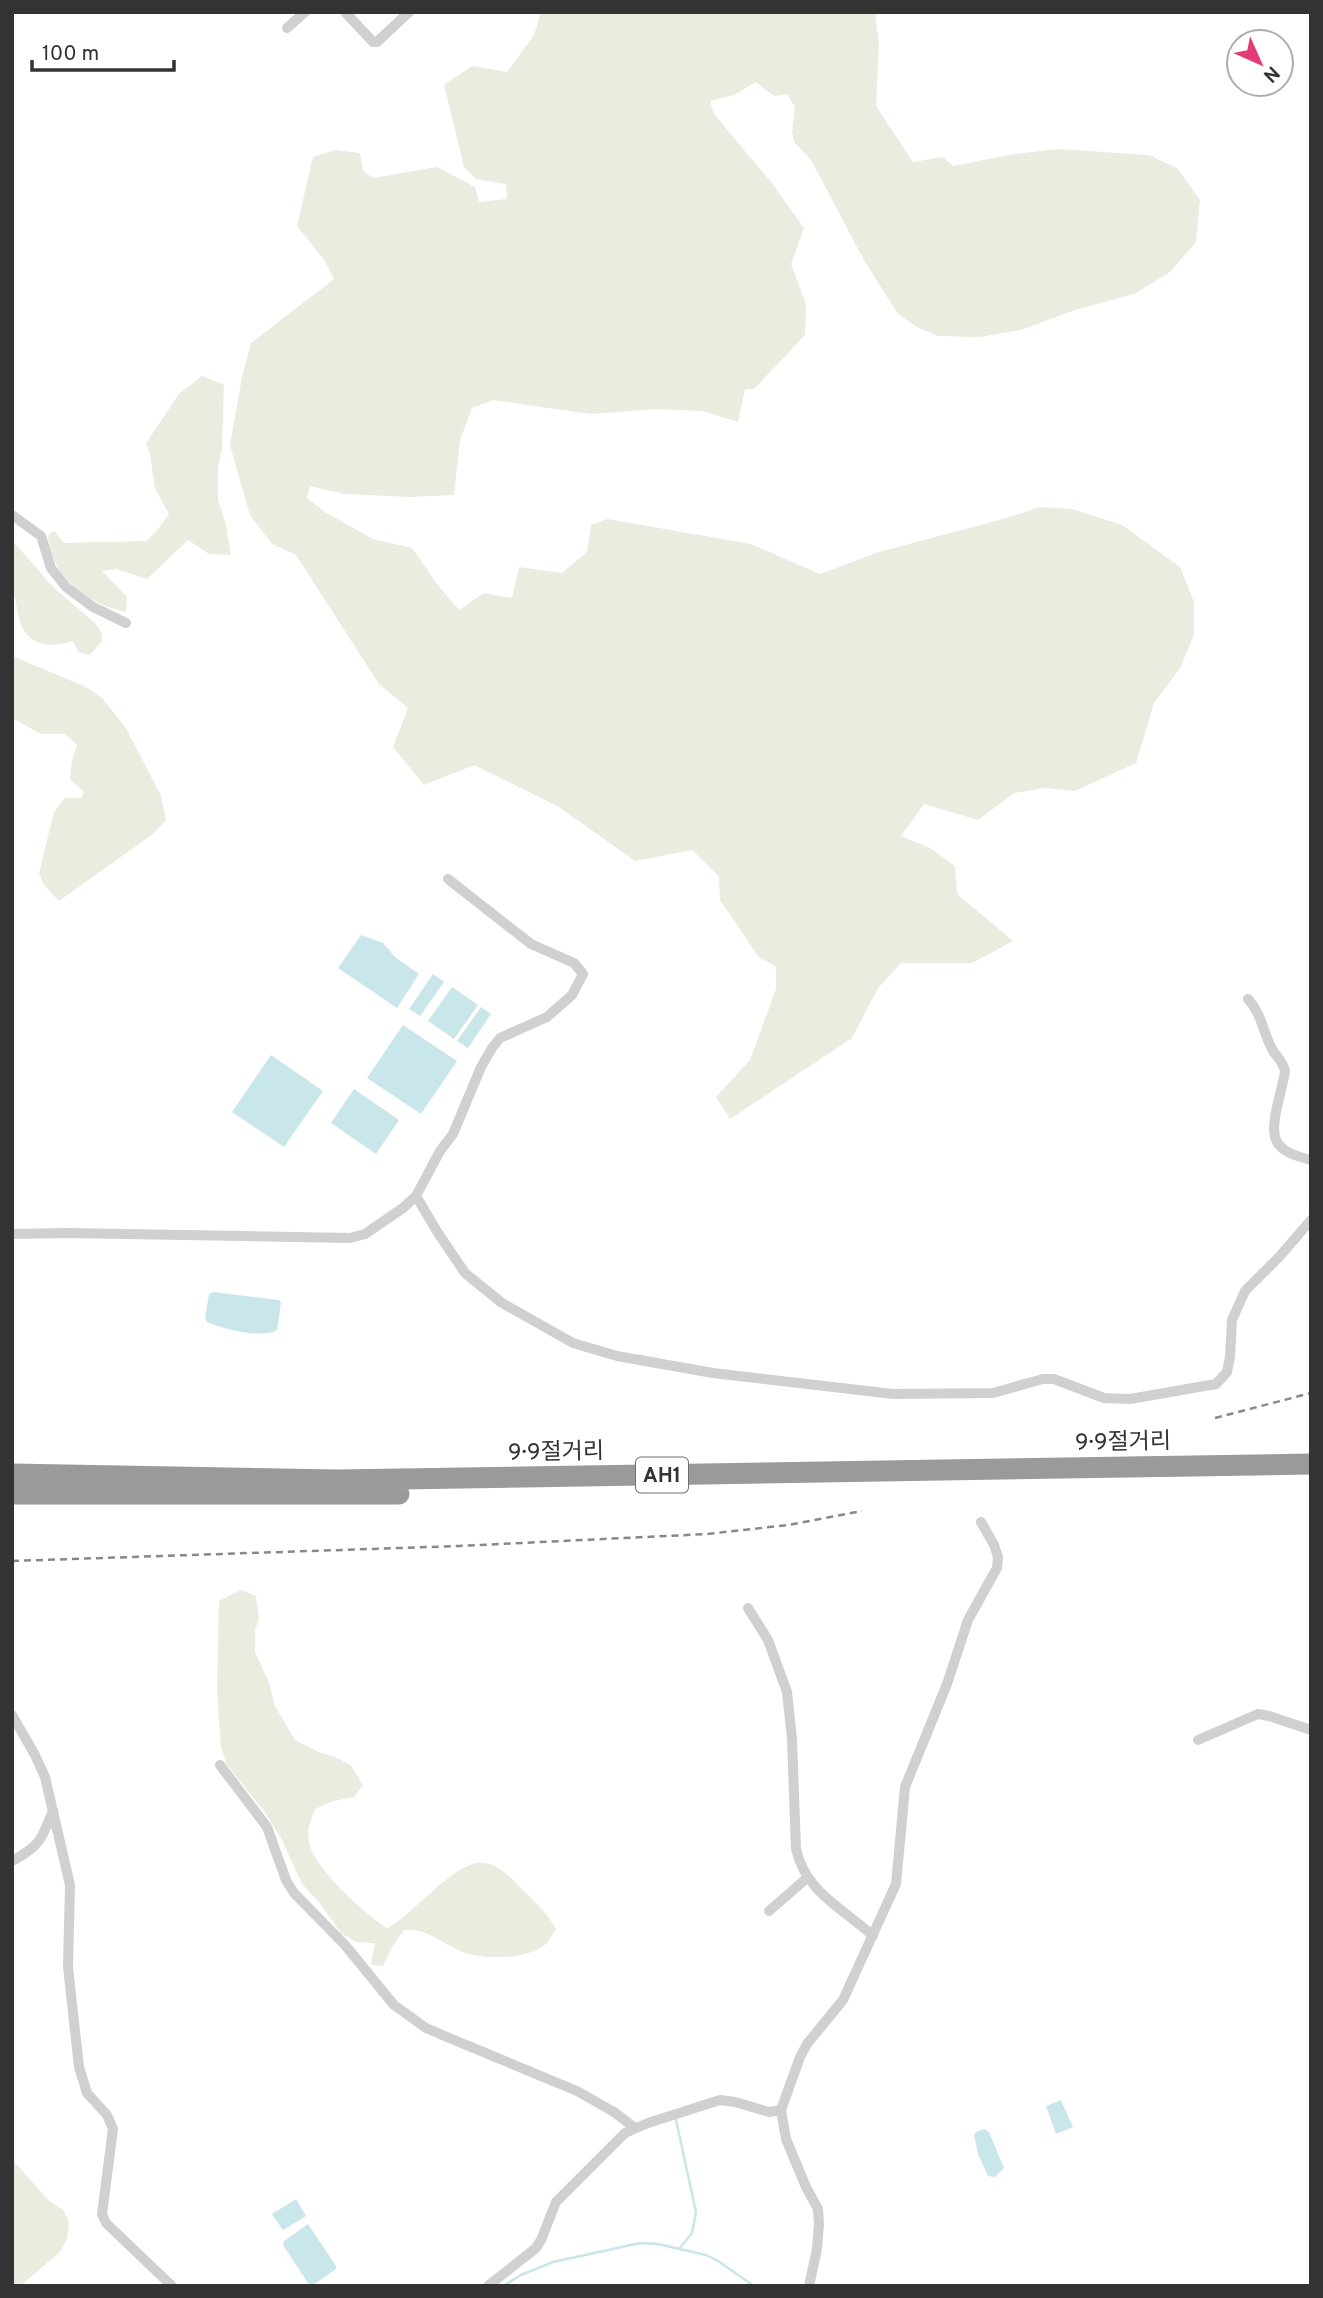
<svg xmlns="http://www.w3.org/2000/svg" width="1323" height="2298" viewBox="0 0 1323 2298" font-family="Overpass,'Noto Sans KR',sans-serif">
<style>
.green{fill:#e9ecde}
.water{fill:#c9e6ea}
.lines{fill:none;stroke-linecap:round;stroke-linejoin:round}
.stream{stroke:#c9e6ea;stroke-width:2.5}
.street{stroke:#d0d0d0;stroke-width:10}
.highway{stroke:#9a9a9a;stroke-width:21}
.rail{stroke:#888;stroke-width:2.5;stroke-dasharray:7 5;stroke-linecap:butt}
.labels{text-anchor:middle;stroke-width:7;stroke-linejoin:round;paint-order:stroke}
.shield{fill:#fff;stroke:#707070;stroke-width:2}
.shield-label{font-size:21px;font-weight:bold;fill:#333}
.street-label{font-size:23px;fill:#333;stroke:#fff}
</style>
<rect width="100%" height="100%" fill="#fff"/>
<path class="green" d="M541 12H875L879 44 876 106 913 162 943 157 953 166 1014 154 1058 149 1149 155 1177 168 1200 200 1196 242 1170 272 1134 294 1075 310 1021 330 980 337 938 336 917 327 898 314 865 262 811 160 795 143 792 133 795 107 787 94 774 96 756 82 734 95 710 101 714 114 771 182 804 228 791 264 806 304 805 335 754 389H745L738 422 703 411 655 409 591 414 493 400 472 408 460 440 454 495 410 497 344 494 310 486 307 498 325 512 373 539 412 548 437 584 459 610 484 593 512 598 519 567 562 573 587 552 591 525 607 519 751 544 820 574 879 552 1007 518 1040 507 1072 509 1122 525 1180 567 1194 602V635L1180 668 1154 703 1136 763 1075 791 1045 788 1014 793 978 820 924 804 901 836 930 848 955 866 957 894 1013 941 972 963H901L878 988 852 1038 730 1119 716 1097 750 1060 776 989V967L758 956 720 900 719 876 692 850 635 861 559 807 474 765 424 785 393 747 408 708 379 684 296 555 272 544 250 515 230 445 242 377 251 343 334 279 325 261 297 226 313 157 335 150 360 153 363 171 373 178 437 167 475 187 479 202 507 199 506 184 476 179 464 167 444 85 472 66 507 72 534 35Z
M202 376 224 385 222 448 218 467V500L226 525 231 555 209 554 188 540 147 579 116 569 102 571 127 597 126 612C97 606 62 586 53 556 50 548 47 542 49 534L54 531 64 543 146 541 156 532 169 514 155 489 150 454 146 443 179 394Z
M12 540 53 587 96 624 102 634V641L90 655 78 652 73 641C54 647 32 648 22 627 18 619 17 607 15 598L12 594Z
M12 656 86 687 102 698 126 728 161 796 166 820 153 834 59 901 44 885 39 873 54 812 65 798H81L84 792 70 779 72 760 77 745 65 734H41L12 718Z
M241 1590 256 1596 259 1618 255 1631V1652L269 1683 275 1706 295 1740 319 1752 337 1758 351 1765 363 1785 354 1797 333 1801 315 1809C310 1821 306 1832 310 1846 318 1871 364 1914 387 1928 414 1916 455 1858 485 1863 498 1865 508 1875 517 1884 531 1898 546 1911 556 1929 553 1933 550 1939 547 1943 529 1960 485 1960 463 1952 443 1944 426 1927 404 1930L392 1947 383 1966 371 1965 375 1943 356 1942 341 1933 319 1902 302 1884 281 1838 264 1811 227 1765 221 1748 217 1690 219 1601Z
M12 2159 48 2200 63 2210 69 2222 67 2239 60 2252 20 2286H12Z"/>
<path class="water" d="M361 935 383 943 395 957 419 974 397 1008 338 968Z
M433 974 444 982 420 1016 409 1009Z
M452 987 478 1005 454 1039 428 1021Z
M481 1007 491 1014 468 1048 457 1041Z
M403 1025 457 1061 421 1114 367 1078Z
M271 1055 323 1091 284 1147 232 1112Z
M354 1089 399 1120 376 1154 331 1123Z
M213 1292 279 1300 281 1303 277 1330C262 1339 223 1329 207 1322L205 1318 209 1294Z
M1061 2100 1073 2127 1056 2134 1046 2106Z
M984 2129 989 2132 1004 2168 995 2177 988 2176 978 2154 974 2135 976 2132Z
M296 2199 306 2216 283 2230 272 2214Z
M308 2224 336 2266V2269L313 2285 308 2283 283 2245 284 2241Z"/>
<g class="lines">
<path class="stream" d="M676 2120 696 2212 692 2233 679 2249
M503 2286 521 2275 553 2262 640 2243 658 2244 706 2255 718 2261 754 2286"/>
<path class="street" d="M345 12 373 42H377L409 12
M287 28 305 12
M12 515 41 536 51 568 66 587 93 607 126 623
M1248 999C1262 1014 1263 1033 1273 1051 1278 1058 1283 1062 1285 1071 1283 1089 1268 1126 1277 1142 1283 1153 1300 1157 1311 1160
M416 1196 438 1233 465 1273 502 1303 573 1343 617 1356 713 1373 893 1394 993 1393 1043 1379H1054L1104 1398 1130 1399 1216 1384 1227 1372 1230 1357 1232 1320 1245 1291 1280 1256 1311 1220
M12 1234 67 1233 350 1238 365 1234 403 1208 416 1196 440 1151 453 1134 481 1067 492 1048 500 1038 547 1017 572 995 583 974 574 963 531 944 448 879
M748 1608 768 1640 787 1692 792 1739 796 1849C806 1893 843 1908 873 1936
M12 1715 35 1755 45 1777 70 1885 68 1967 79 2067 87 2093 107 2115 113 2129 102 2214 106 2223 172 2286
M1198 1740 1258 1714 1269 1716 1311 1730
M220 1765 267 1827 286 1880 294 1893 345 1945 394 2005 426 2028 447 2037 577 2091 614 2112 635 2128
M12 1861C40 1846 42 1839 53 1810
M769 1911 807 1878
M488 2286 536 2248 541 2240 556 2202 625 2133 648 2123 720 2100 735 2102 769 2112 781 2110
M809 2286 817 2249 819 2224 818 2209 806 2187 786 2139 781 2110 800 2057 807 2044 843 2000 896 1884 905 1787 947 1684 968 1620 997 1568 998 1557 994 1545 981 1522"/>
<path class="highway" d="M12 1474 337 1480 1311 1464
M12 1494H399"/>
<path class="rail" d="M1215 1418 1311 1393
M12 1561 459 1546 707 1534 788 1525 862 1511"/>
</g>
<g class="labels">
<rect class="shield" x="636" y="1457.5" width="52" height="35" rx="5"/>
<g class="shield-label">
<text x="662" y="1482">AH1</text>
</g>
<g class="street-label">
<text transform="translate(1123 1441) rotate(-1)" y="8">9·9절거리</text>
<text transform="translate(556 1451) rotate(-1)" y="8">9·9절거리</text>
</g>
</g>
<rect width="1323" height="2298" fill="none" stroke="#333333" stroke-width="28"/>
<g transform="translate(1260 63) rotate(135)"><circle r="33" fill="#ffffff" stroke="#adadad" stroke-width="2"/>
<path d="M0-5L12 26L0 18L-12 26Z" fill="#e43a75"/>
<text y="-10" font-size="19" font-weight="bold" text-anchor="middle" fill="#333333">N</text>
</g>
<path d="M32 60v10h142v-10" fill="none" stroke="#333333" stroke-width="3.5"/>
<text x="42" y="60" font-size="21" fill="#333333" stroke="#ffffff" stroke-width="5" paint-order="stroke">100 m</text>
</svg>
